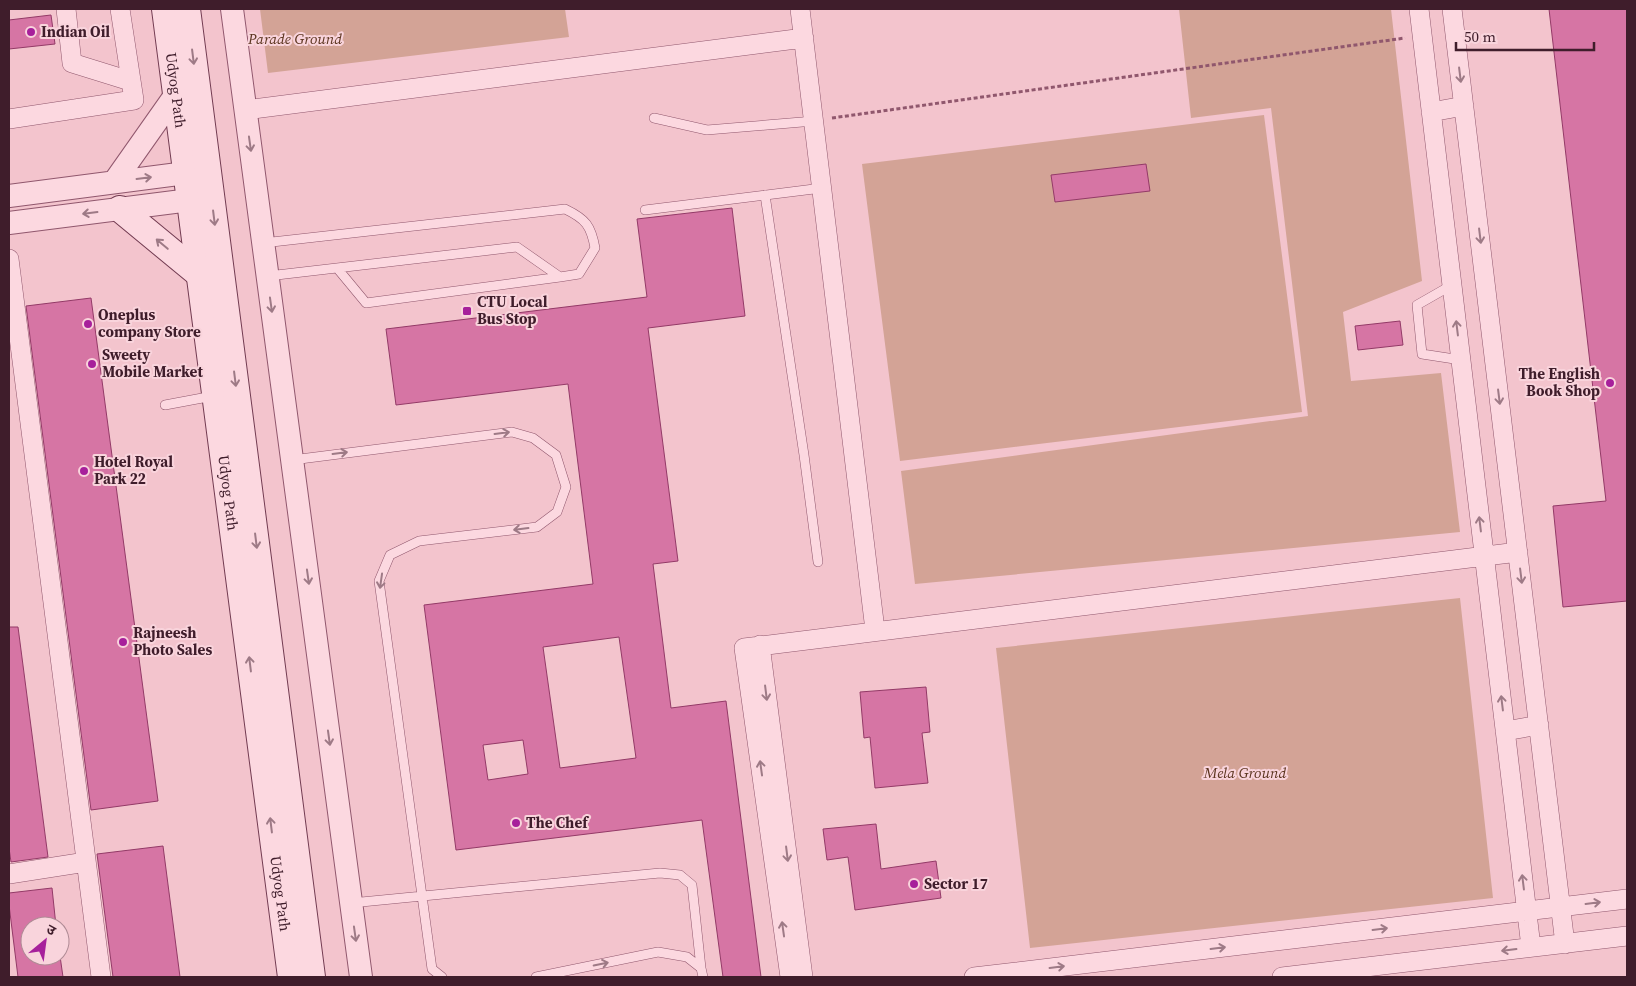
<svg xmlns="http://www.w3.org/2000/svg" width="1636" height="986" viewBox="0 0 1636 986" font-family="'Source Serif 4','Noto Sans Devanagari',serif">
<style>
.green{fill:#d3a396}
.building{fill:#d675a4;stroke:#933a67;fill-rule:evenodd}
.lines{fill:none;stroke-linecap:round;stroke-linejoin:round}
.service-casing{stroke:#90576d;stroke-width:10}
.minor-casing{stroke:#90576d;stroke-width:20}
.tertiary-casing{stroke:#90576d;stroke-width:24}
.secondary-casing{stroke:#723b51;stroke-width:28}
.path{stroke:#90576d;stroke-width:3;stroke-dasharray:4 2.5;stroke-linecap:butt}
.service{stroke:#fcd8e0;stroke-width:9}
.minor{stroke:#fcd8e0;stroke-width:19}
.tertiary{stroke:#fcd8e0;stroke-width:22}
.secondary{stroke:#fcd8e0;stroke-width:26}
.oneway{stroke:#9e7a86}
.poi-dot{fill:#a7209b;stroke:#f9d4dc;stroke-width:2}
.labels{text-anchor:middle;stroke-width:4;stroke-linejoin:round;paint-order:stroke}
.poi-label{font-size:15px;font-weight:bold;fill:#3f1d2b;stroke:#f9d4dc;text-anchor:start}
.park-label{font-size:15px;font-style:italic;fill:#5d3621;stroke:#f9d4dc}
.street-label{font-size:15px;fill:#3f1d2b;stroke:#f9d4dc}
</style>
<rect width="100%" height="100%" fill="#f3c4cd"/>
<path class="green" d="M260 9H565L569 37 268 73Z
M1179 9H1391L1422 281 1343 312 1351 381 1441 373 1460 532 915 584 901 471 1308 416 1271 108 1191 118Z
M1264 115 1302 412 900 461 862 164Z
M1460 598 1493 898 1030 948 996 648Z"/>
<path class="building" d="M1549 9H1627V601L1563 607 1553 506 1606 501Z
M51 15 55 44 9 49V20Z
M1146 164 1150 191 1055 202 1051 175Z
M732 208 745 316 648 328 678 561 653 564 671 708 726 701 761 977H723L702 820 456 850 424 605 593 584 568 384 396 405 386 329 647 297 637 219ZM619 637 636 758 560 768 543 647ZM523 740 528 774 488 780 483 745Z
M91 298 158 801 91 810 26 306Z
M1400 321 1403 345 1358 350 1355 326Z
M9 627H18L48 857 11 862 9 848Z
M926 687 930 732 922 733 928 783 875 788 870 737 864 738 860 692Z
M876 824 881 869 936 861 941 898 855 910 848 857 827 860 823 829Z
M163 846 180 977H113L97 854Z
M52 888 56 926H30V956H60L63 977H18L9 905V893Z"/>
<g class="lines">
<defs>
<path id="service" d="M654 118 707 130 814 121
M765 195 804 455 818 562
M645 210 822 188
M263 243 565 209C586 219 591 226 595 248L579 274 560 277 517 247 268 276
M337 268 366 303 560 277
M1452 285 1417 305 1422 354 1461 360
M165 405 213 396
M292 460 512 432 533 438 556 455 566 487 557 512 537 527 419 541 390 555 379 581 432 969 442 977
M351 903 660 873 680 875 692 885 701 968
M536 977 658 952 687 957 701 968 703 977"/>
<path id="minor" d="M66 9 72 63 130 81
M800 9 875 630
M1419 9 1531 947
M1452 9 1565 944
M245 110 804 38
M1431 112 1464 106
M9 119 134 100 120 9
M9 259 101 977
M760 645 803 977
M1505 731 1539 725
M9 874 86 862
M790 977 744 648 1518 552
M974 977 1627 899
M1282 977 1627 936"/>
<path id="tertiary" d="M232 9 361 977
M114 182 176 94
M9 196 186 173
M9 223 190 200"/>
<g id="secondary">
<path id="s1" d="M165 9 291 977"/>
<path d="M187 9 312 977"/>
<path d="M120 209 200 275"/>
</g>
</defs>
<use href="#service" class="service-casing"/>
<use href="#minor" class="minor-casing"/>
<use href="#tertiary" class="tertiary-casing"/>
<use href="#secondary" class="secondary-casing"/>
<path class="path" d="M832 118 1405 38"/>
<use href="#service" class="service"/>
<use href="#minor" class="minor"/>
<use href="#tertiary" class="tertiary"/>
<use href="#secondary" class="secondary"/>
</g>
<defs><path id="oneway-shaft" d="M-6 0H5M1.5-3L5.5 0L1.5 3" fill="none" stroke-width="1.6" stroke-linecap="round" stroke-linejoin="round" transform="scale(1.25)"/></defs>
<g class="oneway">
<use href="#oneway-shaft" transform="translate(193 57) rotate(83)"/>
<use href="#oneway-shaft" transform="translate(1460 75) rotate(83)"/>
<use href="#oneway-shaft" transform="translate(250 144) rotate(82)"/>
<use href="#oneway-shaft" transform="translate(144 178) rotate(-7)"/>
<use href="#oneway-shaft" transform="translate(90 213) rotate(173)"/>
<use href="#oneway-shaft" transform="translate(214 218) rotate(83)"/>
<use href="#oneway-shaft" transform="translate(1480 236) rotate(83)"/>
<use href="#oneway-shaft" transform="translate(162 244) rotate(-140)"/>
<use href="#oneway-shaft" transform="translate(271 305) rotate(82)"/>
<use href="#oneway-shaft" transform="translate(1457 328) rotate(-97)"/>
<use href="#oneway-shaft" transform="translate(235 379) rotate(83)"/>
<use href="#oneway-shaft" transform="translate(1499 397) rotate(83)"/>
<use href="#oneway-shaft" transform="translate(502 433) rotate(-7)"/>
<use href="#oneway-shaft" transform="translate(340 453) rotate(-7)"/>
<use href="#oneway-shaft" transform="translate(1480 524) rotate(-97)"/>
<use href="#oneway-shaft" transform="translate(521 529) rotate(173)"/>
<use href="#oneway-shaft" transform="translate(256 541) rotate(83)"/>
<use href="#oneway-shaft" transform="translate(1521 576) rotate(83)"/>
<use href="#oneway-shaft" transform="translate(308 577) rotate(82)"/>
<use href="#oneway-shaft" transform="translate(381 581) rotate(98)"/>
<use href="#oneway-shaft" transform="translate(250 664) rotate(-97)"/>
<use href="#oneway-shaft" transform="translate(766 693) rotate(83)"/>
<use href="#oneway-shaft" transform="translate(1502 703) rotate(-97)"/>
<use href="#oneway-shaft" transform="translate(329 738) rotate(82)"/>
<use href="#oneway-shaft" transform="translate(761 768) rotate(-98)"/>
<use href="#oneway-shaft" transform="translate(271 825) rotate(-97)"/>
<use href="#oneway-shaft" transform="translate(787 854) rotate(83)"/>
<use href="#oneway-shaft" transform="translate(1523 882) rotate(-97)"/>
<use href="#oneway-shaft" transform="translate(1593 903) rotate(-7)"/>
<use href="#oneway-shaft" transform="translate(783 929) rotate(-98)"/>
<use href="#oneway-shaft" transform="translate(1380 929) rotate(-7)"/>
<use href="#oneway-shaft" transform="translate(355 934) rotate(82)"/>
<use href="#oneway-shaft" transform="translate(1218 948) rotate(-7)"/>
<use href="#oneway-shaft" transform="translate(1509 950) rotate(173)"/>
<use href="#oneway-shaft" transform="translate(601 964) rotate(-12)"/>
<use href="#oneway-shaft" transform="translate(1057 967) rotate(-7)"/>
</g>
<g class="poi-dot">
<circle cx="31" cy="32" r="5"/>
<rect x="462" y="306" width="10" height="10" rx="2.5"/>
<circle cx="88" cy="324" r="5"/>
<circle cx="92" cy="364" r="5"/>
<circle cx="1610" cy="383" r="5"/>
<circle cx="84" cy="471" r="5"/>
<circle cx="123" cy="642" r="5"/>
<circle cx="516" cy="823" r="5"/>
<circle cx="914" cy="884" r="5"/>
</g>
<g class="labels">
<g class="poi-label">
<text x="41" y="37">Indian Oil</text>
<text x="477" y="307">CTU Local<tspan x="477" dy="17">Bus Stop</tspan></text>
<text x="98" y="320">Oneplus<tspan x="98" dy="17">company Store</tspan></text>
<text x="102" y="360">Sweety<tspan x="102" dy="17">Mobile Market</tspan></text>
<text x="1600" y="379" text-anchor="end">The English<tspan x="1600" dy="17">Book Shop</tspan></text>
<text x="94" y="467">Hotel Royal<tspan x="94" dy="17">Park 22</tspan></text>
<text x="133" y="638">Rajneesh<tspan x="133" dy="17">Photo Sales</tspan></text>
<text x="526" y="828">The Chef</text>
<text x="924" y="889">Sector 17</text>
</g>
<g class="park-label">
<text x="295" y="44">Parade Ground</text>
<text x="1245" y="778">Mela Ground</text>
</g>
<g class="street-label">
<text dy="5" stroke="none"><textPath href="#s1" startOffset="82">Udyog Path</textPath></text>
<text dy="5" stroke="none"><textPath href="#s1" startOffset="488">Udyog Path</textPath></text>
<text dy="5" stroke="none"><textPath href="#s1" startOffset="892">Udyog Path</textPath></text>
</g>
</g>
<rect width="1636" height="986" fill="none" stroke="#3f1d2b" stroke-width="20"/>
<g transform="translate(45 941) rotate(29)"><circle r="24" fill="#f9d4dc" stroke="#af8b95"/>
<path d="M0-4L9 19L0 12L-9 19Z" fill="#a7209b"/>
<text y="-8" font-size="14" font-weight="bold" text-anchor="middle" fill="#3f1d2b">उ</text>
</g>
<path d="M1456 42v8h138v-8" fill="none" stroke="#3f1d2b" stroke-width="2.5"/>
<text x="1464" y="42" font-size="15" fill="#3f1d2b" stroke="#f9d4dc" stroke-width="4" paint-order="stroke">50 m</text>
</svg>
